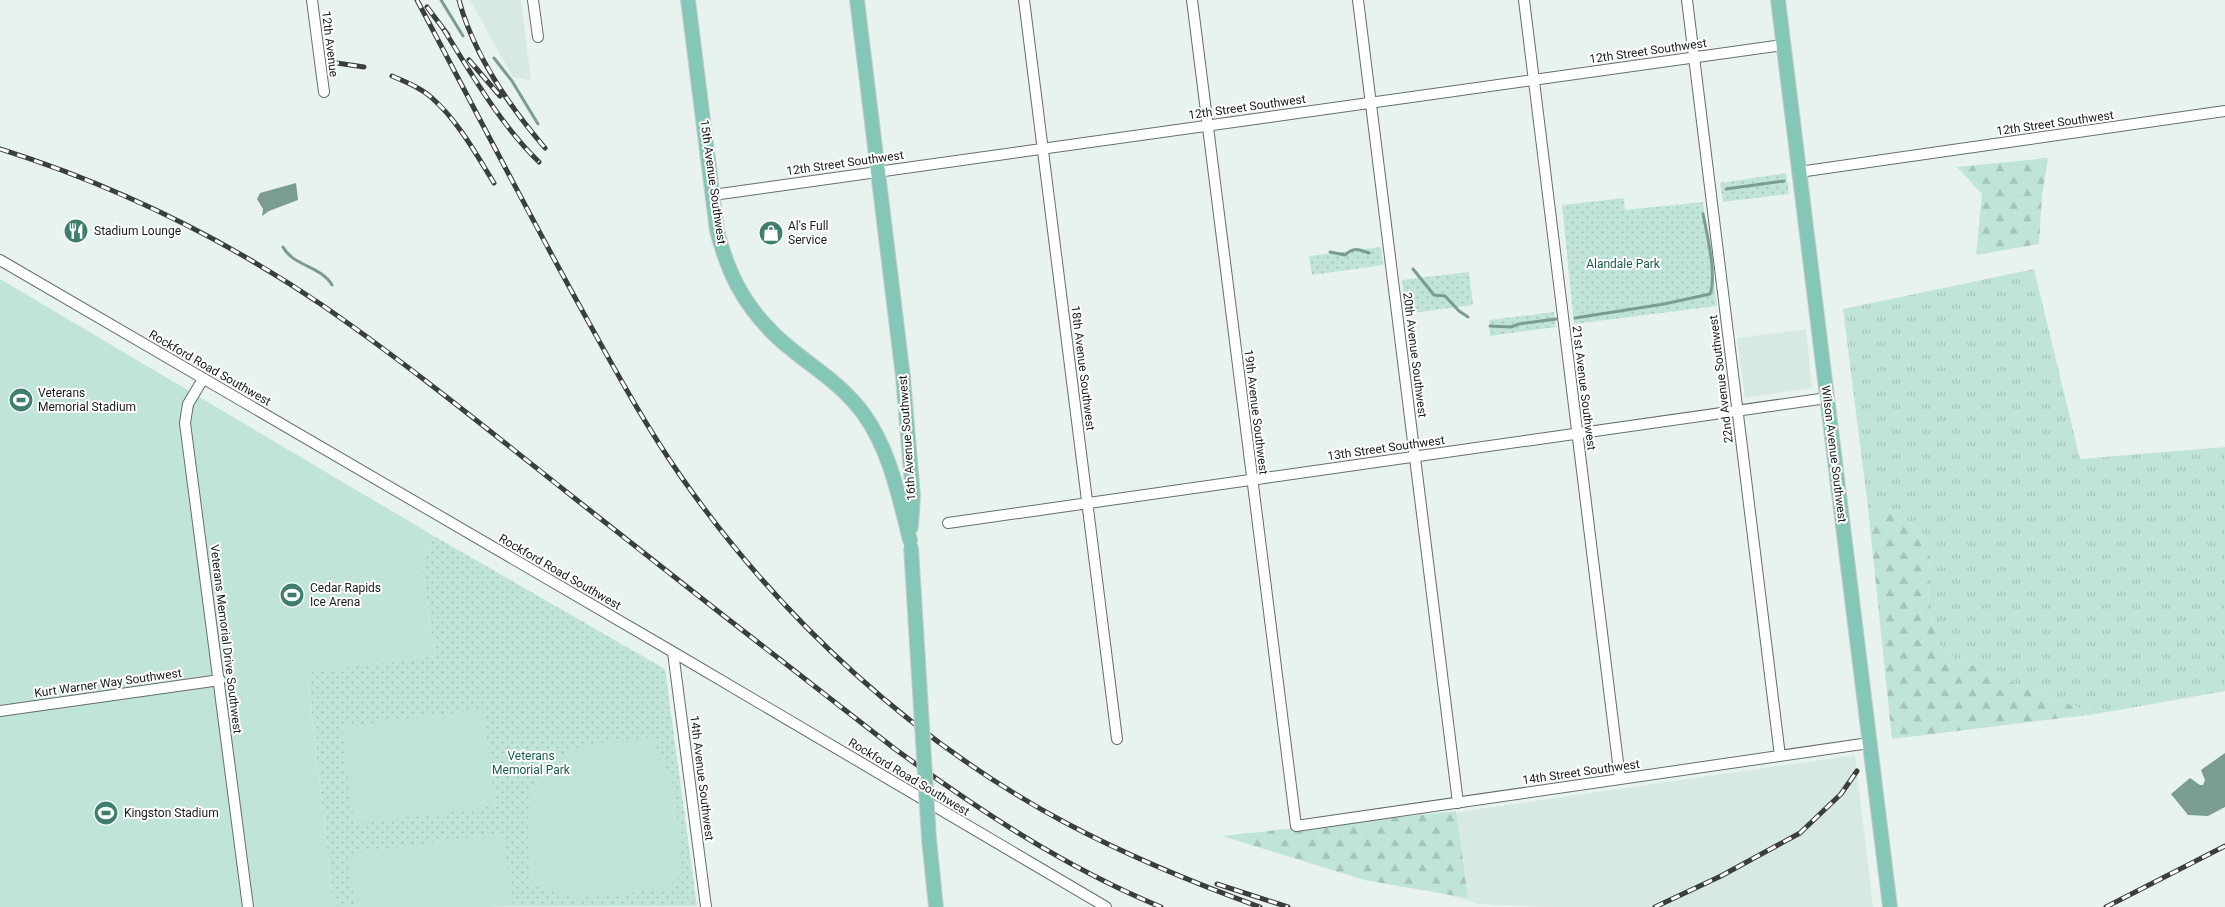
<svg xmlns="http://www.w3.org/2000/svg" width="2225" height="907" viewBox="0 0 2225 907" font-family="Roboto,sans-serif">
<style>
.built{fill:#d6eae3}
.grass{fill:url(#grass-tufts)}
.forest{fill:url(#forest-firs)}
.park{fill:url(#park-dots)}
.pitch{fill:#c1e4d9}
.water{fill:#7b9c91}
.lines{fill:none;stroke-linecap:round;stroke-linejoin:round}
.stream{stroke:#7b9c91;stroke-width:3}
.minor-casing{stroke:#646e6b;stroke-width:12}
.major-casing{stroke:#cccdcd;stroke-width:16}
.minor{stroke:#fff;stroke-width:10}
.major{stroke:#85c7b7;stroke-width:14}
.rail-casing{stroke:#3a3f3d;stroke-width:5}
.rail{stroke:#fff;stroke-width:3;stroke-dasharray:9;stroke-linecap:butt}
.major-bridge-casing{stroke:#cccdcd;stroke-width:16;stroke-linecap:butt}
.major-bridge{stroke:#85c7b7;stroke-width:14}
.labels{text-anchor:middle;stroke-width:4;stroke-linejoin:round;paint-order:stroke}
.street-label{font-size:12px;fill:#171b1a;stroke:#fff}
.poi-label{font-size:12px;fill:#171b1a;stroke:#fff;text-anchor:start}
.park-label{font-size:12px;fill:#1a5c4c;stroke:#fff}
</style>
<defs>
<pattern id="grass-tufts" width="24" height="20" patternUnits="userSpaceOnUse" patternTransform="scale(1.25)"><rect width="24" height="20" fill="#c1e4d9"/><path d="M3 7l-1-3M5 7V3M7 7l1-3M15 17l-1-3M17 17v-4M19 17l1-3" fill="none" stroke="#a5c3ba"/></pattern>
<pattern id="forest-firs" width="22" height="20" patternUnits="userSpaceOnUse" patternTransform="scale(1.25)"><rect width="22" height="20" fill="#c1e4d9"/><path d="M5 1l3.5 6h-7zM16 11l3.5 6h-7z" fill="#a5c3ba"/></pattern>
<pattern id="park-dots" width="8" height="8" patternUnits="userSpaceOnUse" patternTransform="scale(1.25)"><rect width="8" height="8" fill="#c1e4d9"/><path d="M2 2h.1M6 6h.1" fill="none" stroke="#a5c3ba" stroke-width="1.8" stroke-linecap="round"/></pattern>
</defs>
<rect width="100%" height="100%" fill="#e8f3ef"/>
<path class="built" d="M470 0H521L531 81 513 77Z
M1806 329 1812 388 1745 398 1737 338Z
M1855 755 1873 907H1551L1478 904 1264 840Z"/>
<path class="grass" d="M2034 269 2080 459 2225 447V691L2096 714 2025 688 1942 652 1928 609 1930 545 1898 510 1868 508 1843 309Z"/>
<path class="forest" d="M2048 158 2042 196 2039 244 1976 255 1982 194 1957 167Z
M1868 508 1898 510 1930 545 1928 609 1942 652 2025 688 2096 714 1892 739Z
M1456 811 1468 898 1364 880 1222 836Z"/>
<path class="park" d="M1786 173 1789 194 1723 202 1720 183Z
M1624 198 1625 210 1703 202 1717 306 1574 324 1562 205Z
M1381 247 1383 265 1312 275 1309 256Z
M1469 272 1473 305 1406 314 1402 280Z
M1554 312 1556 327 1490 336 1489 320Z
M434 536 665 669 697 906 334 907 307 672 435 656 422 565Z"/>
<path class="pitch" d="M0 279 434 536 422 565 435 656 307 673 334 907H0Z
M483 709 495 806 354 824 342 727Z
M652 737 675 789 682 873 667 889 577 898 532 885C529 850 518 780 554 758 582 742 620 741 652 737Z
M503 833 513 904 490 907H355L348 854Z"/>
<path class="water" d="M296 183 298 200 269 211 262 216 263 209 257 199 260 193Z
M2225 753V807L2208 816 2188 815 2171 794 2190 778 2200 785H2203L2205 780 2201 770Z"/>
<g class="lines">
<path class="stream" d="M441 0 463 36
M494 58 512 81 538 124
M1726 189 1784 181
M283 247C293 266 321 266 332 285
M1330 252 1345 255C1354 247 1358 249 1369 253
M1413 269 1434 295 1445 296 1459 311 1468 317
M1575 318 1664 304 1710 294C1717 277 1707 233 1703 214
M1490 326 1511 327 1519 324 1556 319"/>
<defs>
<path id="minor" d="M312 0 324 92
M533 0 538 37
M1024 0 1117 739
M1192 0 1296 826 1869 743
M1358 0 1458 803
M1524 0 1620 779
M1687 0 1780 756
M1799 172 2225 111
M713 195 1783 45
M0 260 673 652 1106 907
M203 379 188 404 185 423 248 907
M948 523 1827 398
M673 652 706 907
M0 711 220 680"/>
<path id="major" d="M688 0 717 231C728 272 742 302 773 333 802 362 837 378 863 413 890 450 899 497 910 540
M857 0 903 377 913 496 911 527
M1778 0 1890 907
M929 839 936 907"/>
</defs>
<use href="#minor" class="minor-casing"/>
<use href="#major" class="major-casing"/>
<use href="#minor" class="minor"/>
<use href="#major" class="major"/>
<defs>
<path id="rail" d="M417 0C472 104 526 209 583 312 614 368 645 425 682 478 781 619 913 741 1066 823 1128 856 1194 883 1260 907
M459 0C473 53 510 107 545 148
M427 7 448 35
M444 30C473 76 500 124 539 162
M469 60 500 96
M330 62 364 67
M392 76C406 82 421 88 432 98 458 121 476 154 494 183
M0 149C114 185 223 238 322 305 409 365 491 432 573 497 680 582 787 665 895 749 979 810 1064 867 1161 907
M1217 884 1288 907
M1655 907 1721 876 1800 833 1841 794 1857 771
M2106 907 2225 846"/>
</defs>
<use href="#rail" class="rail-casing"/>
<use href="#rail" class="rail"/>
<defs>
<path id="major-bridge" d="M911 547 929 839"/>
</defs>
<use href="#major-bridge" class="major-bridge-casing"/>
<use href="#major-bridge" class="major-bridge"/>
</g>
<defs>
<symbol id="restaurant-disc" viewBox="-11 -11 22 22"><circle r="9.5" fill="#3e7e6c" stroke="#fff"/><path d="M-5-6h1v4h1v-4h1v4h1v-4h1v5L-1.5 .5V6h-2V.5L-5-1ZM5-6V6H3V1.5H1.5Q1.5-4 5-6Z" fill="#fff"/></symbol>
<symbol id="shop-disc" viewBox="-11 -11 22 22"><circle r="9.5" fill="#3e7e6c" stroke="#fff"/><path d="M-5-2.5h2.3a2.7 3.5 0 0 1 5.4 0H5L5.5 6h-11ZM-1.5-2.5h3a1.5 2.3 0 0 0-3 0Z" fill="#fff"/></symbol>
<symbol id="stadium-disc" viewBox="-11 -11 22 22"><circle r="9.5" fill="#3e7e6c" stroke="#fff"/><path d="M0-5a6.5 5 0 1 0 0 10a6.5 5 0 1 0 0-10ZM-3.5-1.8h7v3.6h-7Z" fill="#fff"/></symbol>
</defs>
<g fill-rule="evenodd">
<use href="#restaurant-disc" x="62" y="217" width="28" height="28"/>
<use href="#shop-disc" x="757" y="219" width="28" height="28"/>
<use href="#stadium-disc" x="7" y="386" width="28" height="28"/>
<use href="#stadium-disc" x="278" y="581" width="28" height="28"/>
<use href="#stadium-disc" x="92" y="799" width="28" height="28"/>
</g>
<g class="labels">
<g class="street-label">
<text transform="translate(330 44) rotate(83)" y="4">12th Avenue</text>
<text transform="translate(1648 51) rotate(-8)" y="4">12th Street Southwest</text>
<text transform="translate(1247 107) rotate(-8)" y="4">12th Street Southwest</text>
<text transform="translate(2055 123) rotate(-8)" y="4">12th Street Southwest</text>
<text transform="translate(845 163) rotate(-8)" y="4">12th Street Southwest</text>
<text transform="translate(713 182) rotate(82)" y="4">15th Avenue Southwest</text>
<text transform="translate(1415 355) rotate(83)" y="4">20th Avenue Southwest</text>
<text transform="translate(210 368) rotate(30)" y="4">Rockford Road Southwest</text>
<text transform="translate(1083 368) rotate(83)" y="4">18th Avenue Southwest</text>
<text transform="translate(1721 379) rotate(-97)" y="4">22nd Avenue Southwest</text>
<text transform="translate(1584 388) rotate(83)" y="4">21st Avenue Southwest</text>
<text transform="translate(1256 412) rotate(83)" y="4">19th Avenue Southwest</text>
<text transform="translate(907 438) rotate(-94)" y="4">16th Avenue Southwest</text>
<text transform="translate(1386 448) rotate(-8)" y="4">13th Street Southwest</text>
<text transform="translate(1834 454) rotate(83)" y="4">Wilson Avenue Southwest</text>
<text transform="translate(560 572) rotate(30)" y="4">Rockford Road Southwest</text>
<text transform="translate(226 639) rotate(83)" y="4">Veterans Memorial Drive Southwest</text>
<text transform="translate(108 683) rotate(-8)" y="4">Kurt Warner Way Southwest</text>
<text transform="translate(1581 772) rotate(-8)" y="4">14th Street Southwest</text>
<text transform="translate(909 777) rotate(31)" y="4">Rockford Road Southwest</text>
<text transform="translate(702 778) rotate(83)" y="4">14th Avenue Southwest</text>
</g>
<g class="poi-label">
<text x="788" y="230">Al's Full<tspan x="788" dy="14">Service</tspan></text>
<text x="94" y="235">Stadium Lounge</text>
<text x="38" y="397">Veterans<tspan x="38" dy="14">Memorial Stadium</tspan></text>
<text x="310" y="592">Cedar Rapids<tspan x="310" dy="14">Ice Arena</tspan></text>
<text x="124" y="817">Kingston Stadium</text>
</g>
<g class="park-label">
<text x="1623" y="268">Alandale Park</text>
<text x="531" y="760">Veterans<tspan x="531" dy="14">Memorial Park</tspan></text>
</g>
</g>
</svg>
